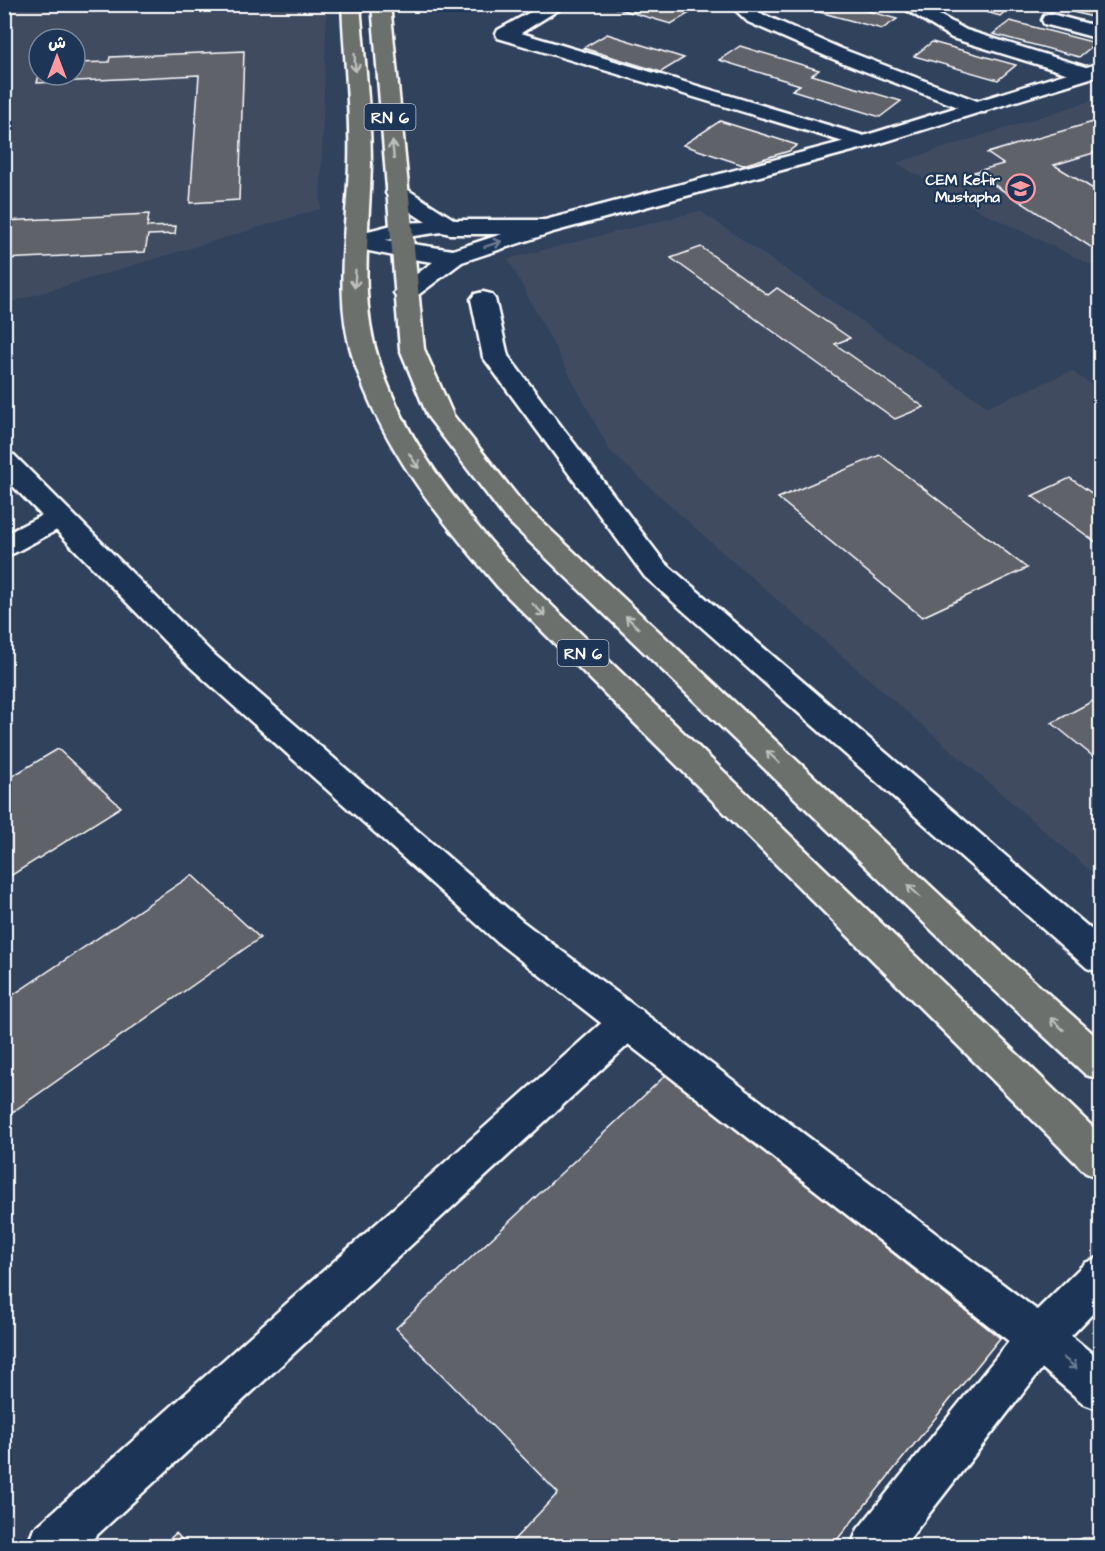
<svg xmlns="http://www.w3.org/2000/svg" width="1105" height="1551" viewBox="0 0 1105 1551" font-family="'Architects Daughter','Playpen Sans Arabic',sans-serif">
<style>
.built{fill:#3f4c61;fill-rule:evenodd}
.building{fill:#61626b;stroke:#fff;stroke-width:1.5}
.lines{fill:none;stroke-linecap:round;stroke-linejoin:round}
.street-casing{stroke:#fff;stroke-width:5}
.secondary-casing{stroke:#fff;stroke-width:5}
.primary-casing{stroke:#fff;stroke-width:5}
.street{fill:#1d3557;fill-rule:evenodd}
.secondary{fill:#1d3557;fill-rule:evenodd}
.primary{fill:#6c706d;fill-rule:evenodd}
.oneway{stroke:#bdbfbd}
.oneway2{stroke:#6c7c92}
.labels{text-anchor:middle;stroke-width:4.5;stroke-linejoin:round;paint-order:stroke}
.far-poi-label{font-size:15px;font-weight:bold;fill:#fff;stroke:#1d3557;text-anchor:end}
.shield{fill:#1d3557;stroke:#bbc2cd;stroke-width:1.5}
.shield-label{font-size:16px;font-weight:bold;fill:#fff}
</style>
<rect width="100%" height="100%" fill="#31425d"/>
<filter id="ink" filterUnits="userSpaceOnUse"><feTurbulence type="fractalNoise" baseFrequency=".0167" numOctaves="2"/><feDisplacementMap in="SourceGraphic" scale="12" xChannelSelector="R" yChannelSelector="G"/><feConvolveMatrix kernelMatrix="1 2 1 2 8 2 1 2 1" color-interpolation-filters="sRGB"/></filter>
<g filter="url(#ink)">
<path class="built" d="M5 5H327L320 209 5 304ZM39 39H75V75H39Z
M1100 98V269L988 215 896 163Z
M700 211 988 407 1071 371 1100 390V879L714 545 610 451 508 259Z"/>
<path class="building" d="M602 4H670L693 11 671 24Z
M804 4H842L897 19 882 29 801 7Z
M958 4H1014L1000 16Z
M1062 4H1100V19L1058 8Z
M1010 21 1096 43 1079 57 993 34Z
M607 34 684 58 661 72 583 48Z
M932 42 1016 65 998 80 914 56Z
M740 46 819 70 812 75 901 101 880 117 792 90 800 85 719 60Z
M244 51 239 200 190 203 199 75 37 83 39 75H75V63L109 62 110 57Z
M1100 120V151L1054 165 1100 193V250L1097 251 974 172 1003 164 987 153Z
M720 121 797 145 789 151 743 165 683 145Z
M149 214 147 227 176 226 175 234 148 235 145 252 4 259V221Z
M701 247 768 295 777 288 850 338 835 344 924 407 895 419 671 258Z
M880 455 1027 568 922 617 778 498Z
M1070 478 1100 499V545L1032 496Z
M1100 697V762L1052 723Z
M58 749 121 807 4 880V781Z
M192 875 260 938 4 1118V1001Z
M667 1074 1000 1338 832 1546H508L558 1493 396 1328Z
M176 1533 188 1546H162Z
M1083 1538H1100V1546H1062Z"/>
<g class="lines">
<defs>
<path id="street" d="M545 4H568L521 33 871 138 875 142 871 146 864 148 857 146 498 38 496 34 498 30Z
M729 4H750L762 14 842 49 985 104 988 108 985 112H971L828 57 748 22Z
M897 4H920L966 30 1092 69 1095 73 1092 77 1085 79 952 38Z
M1051 14 1100 27V39L1044 24 1042 20 1044 16Z
M483 292 491 294 495 299 508 356 665 563 1100 937V973L1087 968 645 577 483 357 471 299 475 294Z
M60 508 70 511 74 517 70 523 14 553 4 556V535L50 511Z
M629 1005 642 1010 648 1021 642 1032 85 1546H27L34 1529 616 1010Z
M1039 1317 1054 1323 1061 1338 1054 1353 904 1546H851L858 1529 1024 1323Z"/>
<path id="secondary" d="M1100 63V75L871 146 553 232 462 262 414 298 406 300 398 298 394 293 398 288 433 262C404 258 376 253 348 246L345 241 348 236 400 223 426 222 389 198 386 193 389 188 397 186 405 188 455 220H545L857 138ZM442 232 450 234H502L453 250 385 240Z
M4 453 14 455 210 651 522 921 1037 1310 1085 1263 1100 1257V1306L1071 1336 1100 1360V1410L1084 1404 1024 1353 496 941 188 665 4 477Z"/>
<path id="primary" d="M342 4H360C364 57 371 111 371 163 370 227 358 296 378 358 407 446 458 505 518 573L1100 1134V1178L1086 1173 498 587C437 516 382 448 353 358 333 296 347 227 349 164 351 111 344 57 342 4Z
M372 4H390L424 349 453 415 525 506 1001 952 1100 1040V1079L1086 1075 975 972 505 518 428 417 400 349Z"/>
</defs>
<use href="#street" class="street-casing"/>
<use href="#secondary" class="secondary-casing"/>
<use href="#primary" class="primary-casing"/>
<use href="#street" class="street"/>
<use href="#secondary" class="secondary"/>
<use href="#primary" class="primary"/>
</g>
<defs><path id="oneway-shaft" d="M-6 0H5M1.5-3L5.5 0L1.5 3" fill="none" stroke-width="1.6" stroke-linecap="round" stroke-linejoin="round" transform="scale(1.5)"/></defs>
<g class="oneway">
<use href="#oneway-shaft" transform="translate(355 63) rotate(87)"/>
<use href="#oneway-shaft" transform="translate(393 150) rotate(-95)"/>
<use href="#oneway-shaft" transform="translate(355 279) rotate(93)"/>
<use href="#oneway-shaft" transform="translate(414 461) rotate(57)"/>
<use href="#oneway-shaft" transform="translate(539 610) rotate(44)"/>
<use href="#oneway-shaft" transform="translate(632 622) rotate(-136)"/>
<use href="#oneway-shaft" transform="translate(773 757) rotate(-136)"/>
<use href="#oneway-shaft" transform="translate(914 891) rotate(-136)"/>
<use href="#oneway-shaft" transform="translate(1057 1024) rotate(-138)"/>
</g>
<g class="oneway2">
<use href="#oneway-shaft" transform="translate(493 244) rotate(-19)"/>
<use href="#oneway-shaft" transform="translate(1070 1363) rotate(39)"/>
</g>
</g>
<defs>
<symbol id="school-ring" viewBox="-11 -11 22 22"><circle r="9.5" fill="#1d3557" stroke="#ff9aa2" stroke-width="1.5"/><path d="M0-5L7-2L0 1L-7-2ZM-4 1L0 2.5L4 1V4Q0 6-4 4Z" fill="#ff9aa2"/></symbol>
</defs>
<g fill-rule="evenodd">
<use href="#school-ring" x="1004" y="172" width="33" height="33"/>
</g>
<g class="labels">
<g class="far-poi-label">
<text x="1000" y="185">CEM Kefir<tspan x="1000" dy="17">Mustapha</tspan></text>
</g>
<g class="shield">
<rect x="364.5" y="104" width="51" height="26" rx="4.5"/>
<rect x="557.5" y="640" width="51" height="26" rx="4.5"/>
</g>
<g class="shield-label">
<text x="390" y="123">RN 6</text>
<text x="583" y="659">RN 6</text>
</g>
</g>
<rect width="1105" height="1551" fill="none" stroke="#1d3557" stroke-width="24"/>
<rect x="12" y="12" width="1081" height="1527" fill="none" stroke="#fff" stroke-width="2" filter="url(#ink)"/>
<g transform="translate(57 57)"><circle r="28" fill="#1d3557" stroke="#77869a" stroke-width="1.5"/>
<path d="M0-4.5L10 22L0 15L-10 22Z" fill="#ff9aa2"/>
<text y="-9" font-size="16" font-weight="bold" text-anchor="middle" fill="#ffffff">ش</text>
</g>
</svg>
